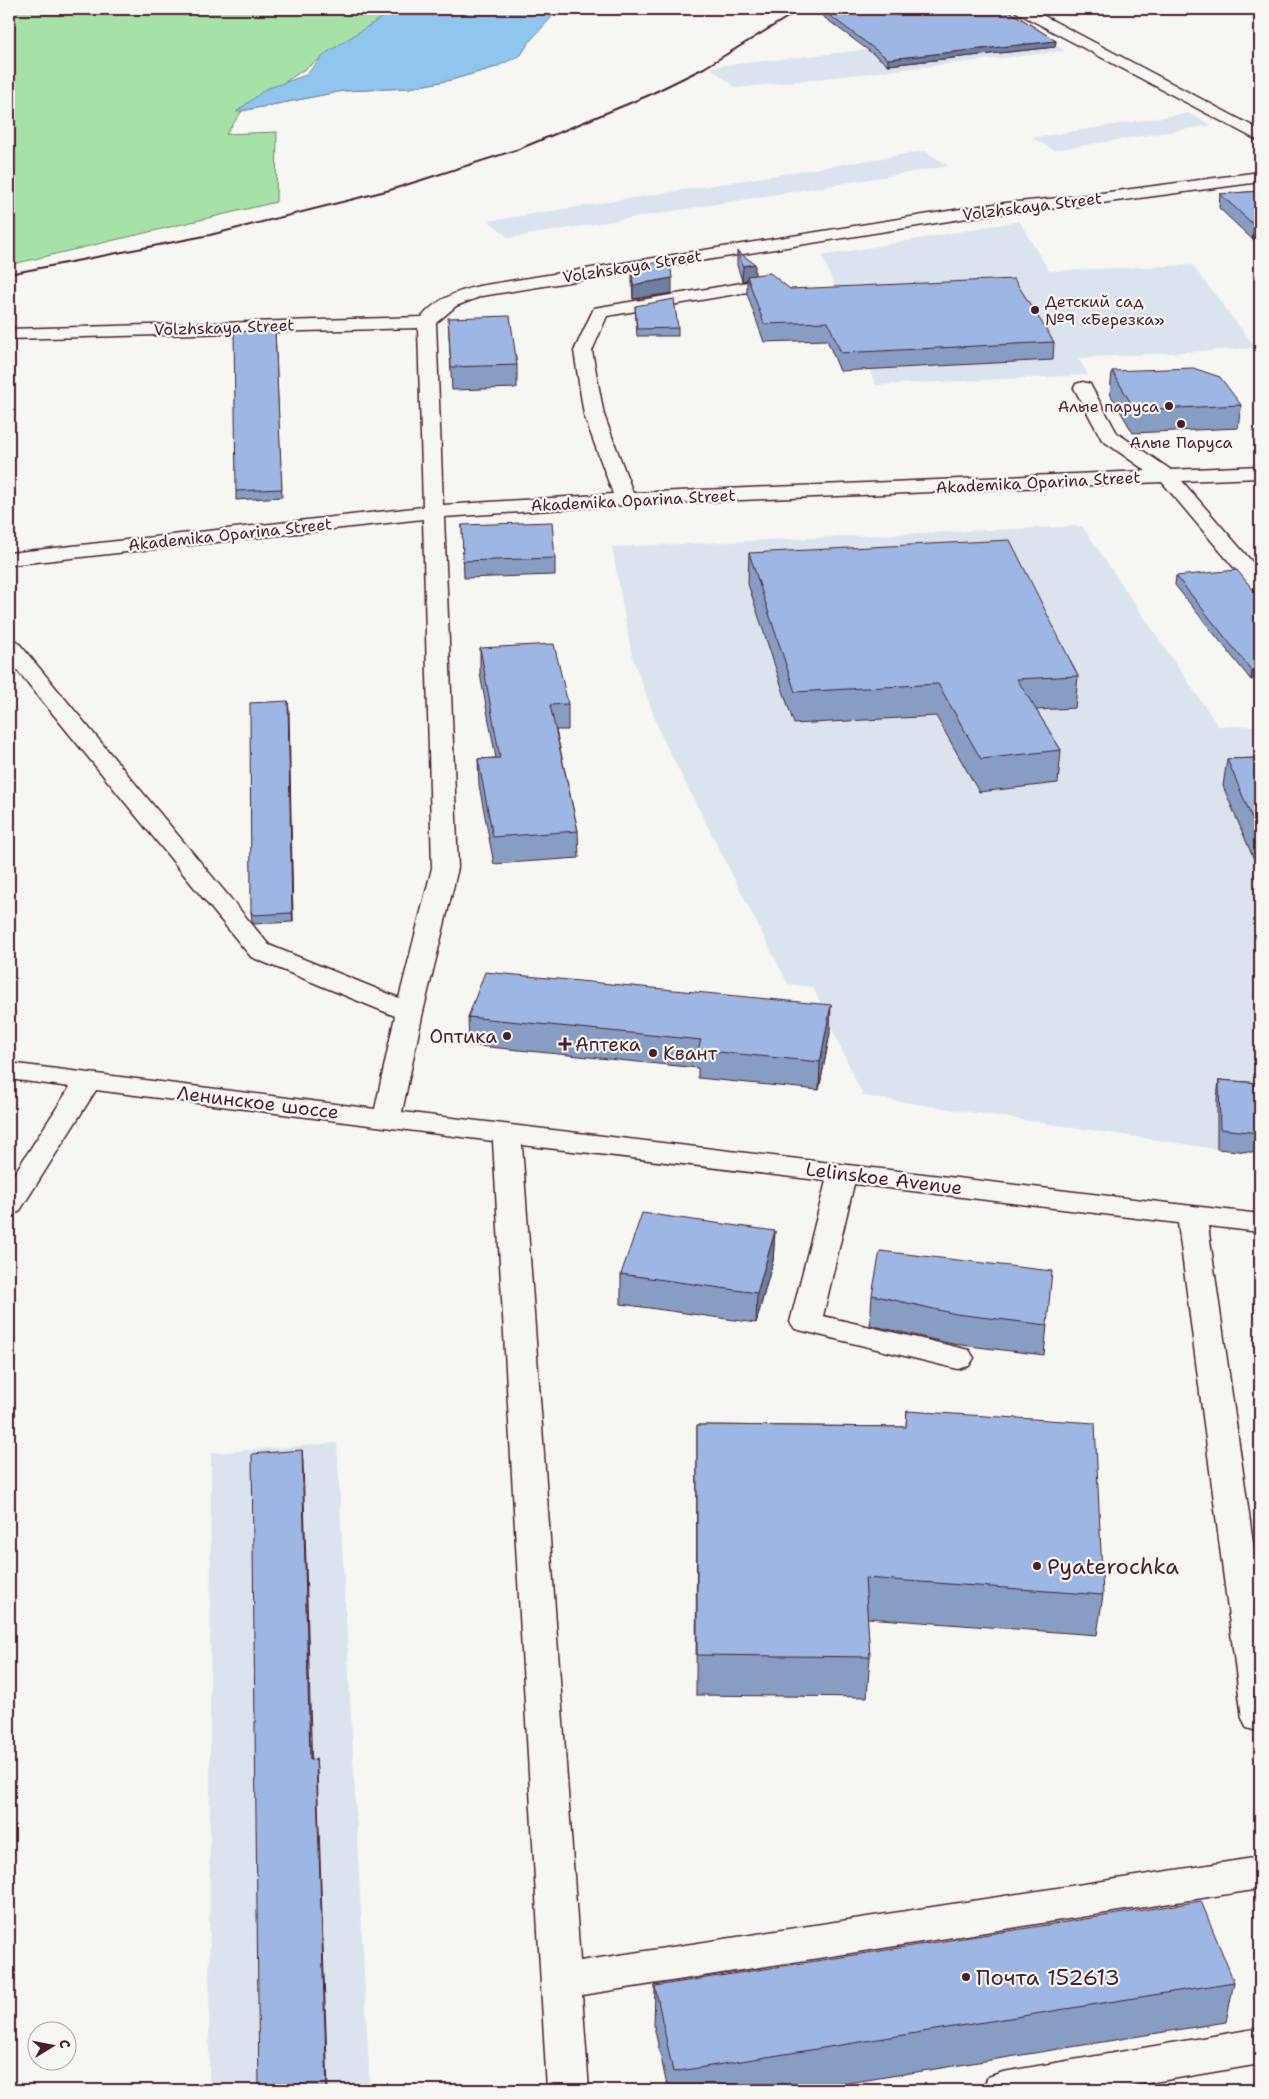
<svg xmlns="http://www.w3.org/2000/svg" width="1269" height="2099" viewBox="0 0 1269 2099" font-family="'Shantell Sans',sans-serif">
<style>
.built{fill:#dbe3ee}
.green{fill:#a6e2a8;stroke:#78806a}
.water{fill:#90c5ee;stroke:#7483a0}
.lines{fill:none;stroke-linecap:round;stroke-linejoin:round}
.minor-casing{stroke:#4a1f2b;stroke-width:3}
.minor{fill:#f6f6f2;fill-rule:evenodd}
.rail{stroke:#4a1f2b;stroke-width:2}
.wall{fill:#879dc3;stroke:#4a1f2b}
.shaded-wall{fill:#6e7f9f;stroke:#4a1f2b}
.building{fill:#9db6e3;stroke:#4a1f2b}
.poi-dot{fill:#4a1f2b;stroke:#f6f6f2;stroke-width:2}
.labels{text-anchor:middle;stroke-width:4.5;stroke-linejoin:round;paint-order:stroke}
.far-street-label{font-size:16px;fill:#4a1f2b;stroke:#f6f6f2}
.far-poi-label{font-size:16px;fill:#4a1f2b;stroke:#f6f6f2;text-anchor:start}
.poi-label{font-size:19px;fill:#4a1f2b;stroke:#f6f6f2;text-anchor:start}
.street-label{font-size:19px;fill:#4a1f2b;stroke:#f6f6f2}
.near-poi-label{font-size:22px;fill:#4a1f2b;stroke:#f6f6f2;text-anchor:start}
</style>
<rect width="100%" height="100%" fill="#f6f6f2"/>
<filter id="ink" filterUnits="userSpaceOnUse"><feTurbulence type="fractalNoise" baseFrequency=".02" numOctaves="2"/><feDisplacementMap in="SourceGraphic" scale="10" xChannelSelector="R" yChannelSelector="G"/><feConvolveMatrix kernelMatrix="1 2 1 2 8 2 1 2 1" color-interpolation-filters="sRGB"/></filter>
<g filter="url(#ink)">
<path class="built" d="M1035 31 1065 51 736 88 710 67Z
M1188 113 1211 125 1054 150 1032 138Z
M925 151 949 166 509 238 489 221Z
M1019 221 1049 271 1192 265 1256 348 1078 358 1088 375 876 385 822 256Z
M1082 526 1218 726H1260V1153L1217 1149 863 1096 813 987 788 984 662 737 632 656 612 547Z
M337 1443 370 2090H209L211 1453Z"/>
<path class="green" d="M9 9H396L285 82 496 67 451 80 409 88 343 91 242 111 226 134 277 132 276 202 9 265Z"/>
<path class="water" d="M395 9H559L530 41 521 55 496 67 451 80 409 88 343 91 236 112 266 89 306 75 326 53Z"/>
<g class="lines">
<defs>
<path id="minor" d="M1014 9H1031L1260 130V141L1255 139 1016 12Z
M1260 172V182L1079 206 986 215 482 296 456 306 436 323 443 505 613 494 584 415 574 351 594 308 765 279 771 280 774 284 771 288 607 316 592 351 604 415 633 493 1146 471 1102 440 1074 388 1076 384 1083 382 1090 384 1092 388 1117 433 1171 470 1260 466V478L1182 481 1260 571V590L1252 589 1162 482 625 505 444 517 458 868 423 1012 402 1112 1260 1214V1232L1208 1226 1260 1592V1732L1247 1728 1242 1718 1178 1223 854 1184 823 1316 969 1350 974 1358 969 1366 958 1369 795 1329 790 1322 826 1181 522 1145 580 1961 1260 1857V1889L582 1995 589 2090H547L493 1141 96 1090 19 1212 9 1214V1182L70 1087 9 1079V1063L375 1109 395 1016 251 957 9 660V639L17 641 269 945 399 998 432 868 423 519 9 565V553L423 507 418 328 9 339V329L422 317C436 299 458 291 479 286L986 205 1079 196Z
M1260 2028V2064L1107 2090H982L988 2077 1003 2072Z"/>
</defs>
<use href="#minor" class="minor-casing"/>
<use href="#minor" class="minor"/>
<path class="rail" d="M9 274 210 235 390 190 519 149 647 96 704 68 801 9"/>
</g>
<path class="wall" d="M818 9H1006L1056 41 1055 47 888 65 817 12Z
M1260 191V238L1252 239 1219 208 1220 194Z
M737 251 755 275 790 289 1054 342 1053 360 840 371 827 340 764 342 747 294V280L742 281 737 265Z
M632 267 672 293 633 299 632 281Z
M635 306 678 328V336H637Z
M448 318 517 365V388L452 390Z
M275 330 282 497 236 500V491Z
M1112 371 1241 405 1238 428 1133 433 1110 394Z
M462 525 555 558V575L464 578Z
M749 553 1078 676 1075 708 1036 710 1061 750 1058 783 979 792 936 716 794 724 748 584Z
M1176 576 1260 598V675L1251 680 1175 585Z
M480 648 568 704V730H556L578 831 579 858 494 864 479 785 478 759 496 758 480 674Z
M288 701 293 922 254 924 252 921 251 912Z
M1260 758V874L1223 786 1227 759Z
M468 1017 830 1033 819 1090 698 1078V1068L469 1045Z
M1219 1080 1260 1083V1153L1217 1149V1099Z
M775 1231 773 1261 756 1323 621 1304V1274Z
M872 1295 1047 1325 1044 1355 953 1344 870 1325Z
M907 1411 1103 1595 1097 1635 867 1618 870 1657 867 1697 696 1695 697 1425 906 1427Z
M1234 1982 1226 2022 805 2090H668L654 2026 655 1986Z"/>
<path class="shaded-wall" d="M1056 41 1055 47 888 65V59Z
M1260 224V238L1252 239 1254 225Z
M755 264V279L747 276V280L742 281 743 266Z
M672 278V293L633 299V285Z
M1260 667V675L1251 680 1252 671Z
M288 701 289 710 293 922 292 913Z
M831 1005 830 1033 819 1090 820 1062Z
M775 1231 773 1261 756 1323 757 1293Z
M302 1450 303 1461 312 1771 310 1760Z
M316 1759 317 1770 328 2090H327Z"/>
<path class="building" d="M821 9H1006L1056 41 888 59Z
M1260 191V224L1254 225 1220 194Z
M737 251 755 264 743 266Z
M670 260 672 278 633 285 632 267Z
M770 273 790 289 1014 279 1054 342 841 353 828 322 764 324 747 276Z
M674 299 678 328 637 329 635 306Z
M510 316 517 365 451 367 448 318Z
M275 330 282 489 236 491 234 332Z
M1193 368 1220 377 1241 405 1135 410 1112 371Z
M552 522 555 558 463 561 462 525Z
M1010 540 1078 676 1017 679 1061 750 981 759 938 684 795 692 749 553Z
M1237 570 1260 598V667L1252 671 1176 576Z
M554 644 568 704 550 705 578 831 493 837 478 759 500 758 480 648Z
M288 701 292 913 254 915 251 912 250 703Z
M1260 758V837L1227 759Z
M485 972 831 1005 820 1062 698 1050 701 1040 468 1017Z
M1219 1080 1260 1083V1133L1220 1129Z
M642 1213 775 1231 757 1293 621 1274Z
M880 1251 1052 1271 1047 1325 956 1314 872 1295Z
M907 1411 1095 1423 1103 1595 865 1578 870 1657 697 1655V1425L906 1427Z
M302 1450 310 1760 316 1759 327 2090H259L252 1454Z
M1201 1901 1234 1982 673 2072 655 1986Z"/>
</g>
<g class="poi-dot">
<circle cx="1035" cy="310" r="5"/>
<circle cx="1169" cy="406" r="5"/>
<circle cx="1181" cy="424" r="5"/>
<circle cx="507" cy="1036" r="5"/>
<path d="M562.5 1036.5h5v5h5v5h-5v5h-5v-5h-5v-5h5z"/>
<circle cx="653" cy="1053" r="5"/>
<circle cx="1037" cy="1566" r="5"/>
<circle cx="966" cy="1977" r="5"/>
</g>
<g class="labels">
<g class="far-street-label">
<text transform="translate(1032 206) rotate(-7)" y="6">Volzhskaya Street</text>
<text transform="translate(632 266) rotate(-9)" y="6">Volzhskaya Street</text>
<text transform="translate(224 327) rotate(-2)" y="6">Volzhskaya Street</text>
<text transform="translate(1038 482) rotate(-3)" y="6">Akademika Oparina Street</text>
<text transform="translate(633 500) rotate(-3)" y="6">Akademika Oparina Street</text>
<text transform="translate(230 534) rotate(-6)" y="6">Akademika Oparina Street</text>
</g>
<g class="far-poi-label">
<text x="1045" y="307">Детский сад<tspan x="1045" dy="18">№9 «Березка»</tspan></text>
<text x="1159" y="412" text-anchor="end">Алые паруса</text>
<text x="1181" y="448" text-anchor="middle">Алые Паруса</text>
</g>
<g class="poi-label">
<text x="497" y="1043" text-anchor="end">Оптика</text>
<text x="575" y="1051">Аптека</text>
<text x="663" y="1060">Квант</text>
</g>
<g class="street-label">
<text transform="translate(258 1102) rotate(7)" y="7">Ленинское шоссе</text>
<text transform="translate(884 1178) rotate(7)" y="7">Lelinskoe Avenue</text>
</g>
<g class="near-poi-label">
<text x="1047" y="1574">Pyaterochka</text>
<text x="976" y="1985">Почта 152613</text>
</g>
</g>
<rect width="1269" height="2099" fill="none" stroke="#f6f6f2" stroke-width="30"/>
<rect x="15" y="15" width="1239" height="2069" fill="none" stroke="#4a1f2b" stroke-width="2" filter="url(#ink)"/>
<g transform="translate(52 2046) rotate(80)"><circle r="24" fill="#f6f6f2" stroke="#b1a0a2"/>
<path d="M0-4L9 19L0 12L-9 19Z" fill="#4a1f2b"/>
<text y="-8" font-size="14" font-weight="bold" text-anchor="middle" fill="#4a1f2b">С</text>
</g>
</svg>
